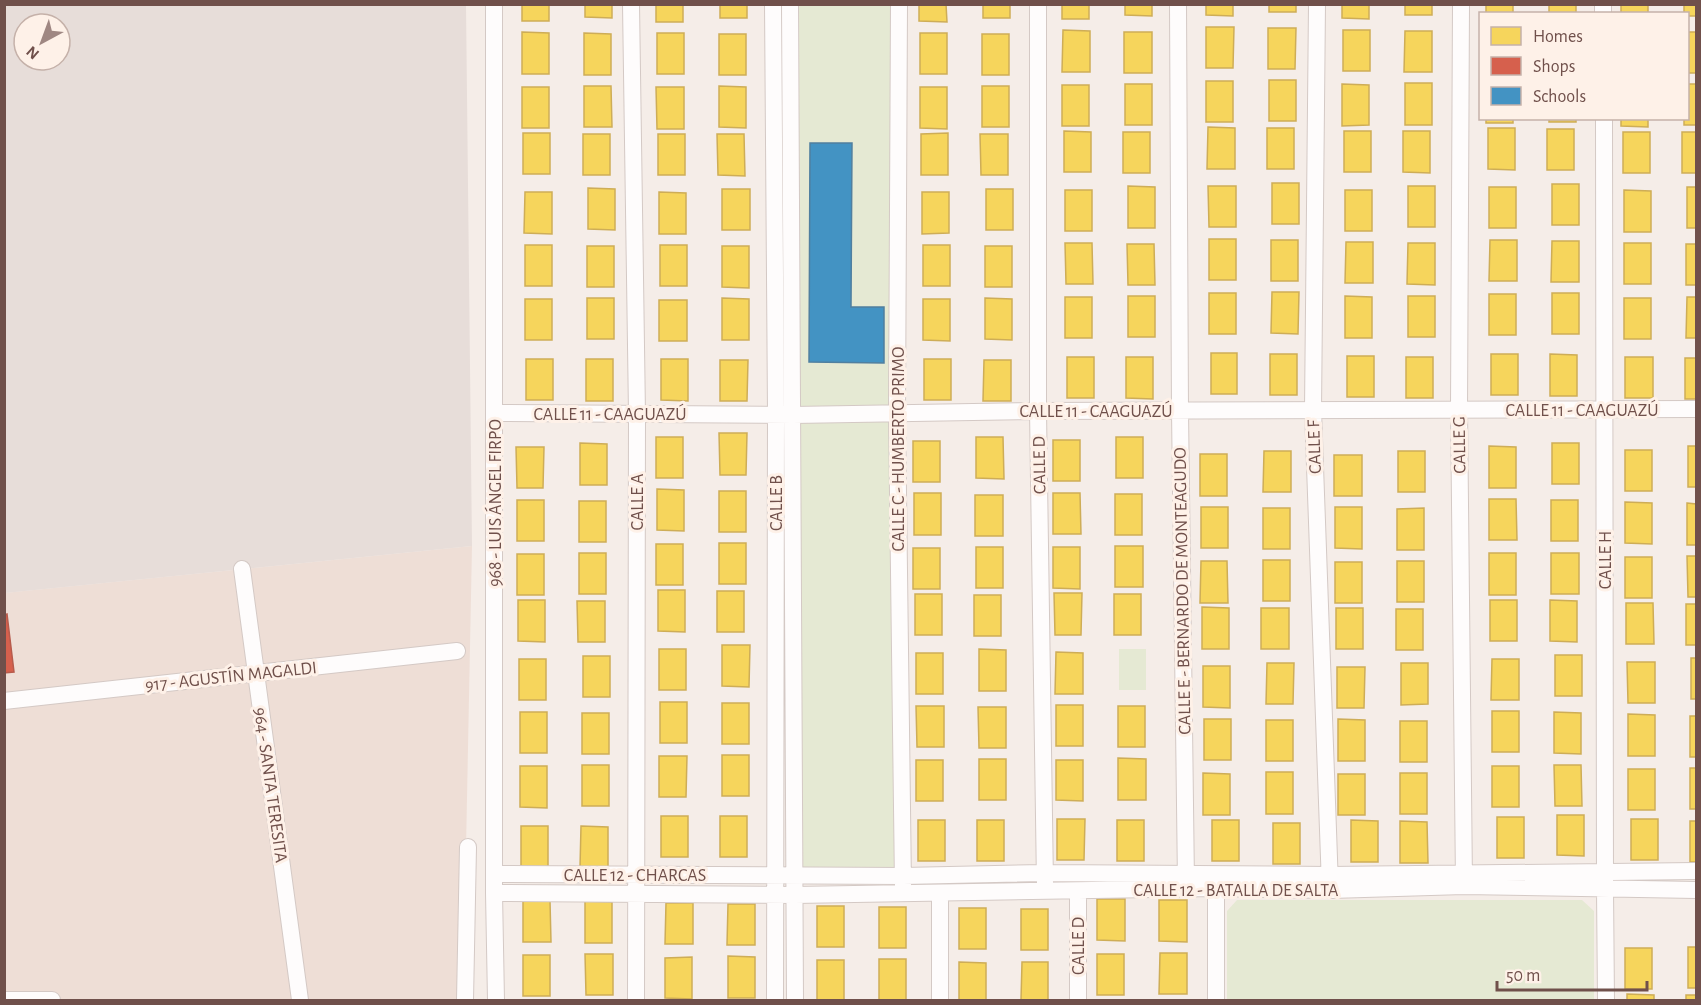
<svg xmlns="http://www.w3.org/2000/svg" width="1701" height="1005" viewBox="0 0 1701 1005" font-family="'Alegreya Sans',sans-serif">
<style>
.residential{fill:#eeded6}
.industrial{fill:#e7ddd9;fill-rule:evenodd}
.green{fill:#e5e9d3}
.homes{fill:#f6d55c;stroke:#cead57;stroke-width:1.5}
.shops{fill:#d6604d;stroke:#b75b4c;stroke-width:1.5}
.schools{fill:#4393c3;stroke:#507f9f;stroke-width:1.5}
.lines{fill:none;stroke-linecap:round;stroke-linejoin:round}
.street-casing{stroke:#d4c9c5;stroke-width:18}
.street{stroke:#fefcfc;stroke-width:16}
.labels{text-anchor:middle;stroke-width:6;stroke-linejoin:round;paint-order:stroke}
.street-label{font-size:18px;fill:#70504b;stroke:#fef1e8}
</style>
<rect width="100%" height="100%" fill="#f5ede8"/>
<path class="residential" d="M472 546 463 1000H5L4 593Z"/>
<path class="industrial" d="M5 5H466L472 546 5 593ZM24 24H60V60H24Z"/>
<path class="green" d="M790 5H899L903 876 794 875Z
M1119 649H1146V690H1119Z
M1237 900H1582L1594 911V1000H1227V911Z"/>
<path class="homes" d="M522 4H549V21H522Z
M585 4H612V18L585 17Z
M656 4H683V22H656Z
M720 4H747V18H720Z
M919 4H946L947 22 919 21Z
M983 4H1010V18H983Z
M1062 4H1089V19H1062Z
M1125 4H1152V16L1125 15Z
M1206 4H1233V16L1206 15Z
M1269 4H1296V12H1269Z
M1342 4H1369V19L1342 18Z
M1405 4H1432V15H1405Z
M1486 4H1513V14H1486Z
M1549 4H1576V13H1549Z
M1621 4H1648V14H1621Z
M1684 4H1696V16H1688V14H1684Z
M1206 27H1234L1233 68H1206Z
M1268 28H1296L1295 69H1268Z
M1063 30 1090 31V72H1062Z
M1343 30H1370V71H1343Z
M1405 31H1432V72H1404Z
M522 32 549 33V74H522Z
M1124 32H1152V73H1124Z
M1688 32H1696V73H1688Z
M584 33 611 34V75H584Z
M657 33H684V74H657Z
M920 33H947V74H920Z
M719 34H746V75H719Z
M982 34H1009V75H982Z
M1269 80H1296V121H1269Z
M1206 81H1233V122H1206Z
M1405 83H1432V125H1405Z
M1125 84H1152V125H1125Z
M1342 84 1369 85V125L1342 126Z
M1688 84H1696V125H1684V118H1688Z
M1062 85H1089V126H1062Z
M584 86H611L612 127H584Z
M719 86 746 87V128L719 127Z
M982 86H1009V127H982Z
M522 87H549V128H522Z
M656 87H684V129H657Z
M920 87H947V129L920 128Z
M1486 118H1513V123H1486Z
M1549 118H1576V122H1549Z
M1621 118H1648V127L1621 126Z
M1208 127 1235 128V169H1207Z
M1267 128H1294V169H1267Z
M1488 128H1515V170L1488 169Z
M1547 129H1574V170H1547Z
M1064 131 1091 132V172H1064Z
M1344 131H1371V172H1344Z
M1403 131H1430V173L1403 172Z
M1123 132H1150V173H1123Z
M1623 132H1650V173H1623Z
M1682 132H1696V173H1682Z
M523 133H550V174H523Z
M948 133V175H921V134Z
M583 134H610V175H583Z
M658 134H685V175H658Z
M717 134H744L745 176 718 175Z
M980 134H1008V175H981Z
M1272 183H1299V224H1272Z
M1552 184H1579V225H1552Z
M1128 186 1155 187V228H1128Z
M1208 186H1236V227H1209Z
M1408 186H1435V227H1408Z
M1489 187H1516V228H1489Z
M1687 187H1696V228H1687Z
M588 188 615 189V230L588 229Z
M722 189H750V230H722Z
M986 189H1013V230H986Z
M1065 190H1092V231H1065Z
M1345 190H1372V231H1345Z
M1624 190 1651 191V232H1624Z
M525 192H552V234L524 233Z
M659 192 686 193V234H659Z
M922 192H949V233L922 234Z
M1209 239H1236V280H1209Z
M1271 240H1298V281H1271Z
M1490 240H1517V281H1489Z
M1552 241H1579V282H1551Z
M1346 242H1373V283H1345Z
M1065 243H1092L1093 284H1066Z
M1408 243H1435V285L1407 284Z
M1624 243H1651V284H1624Z
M1127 244H1154L1155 285H1128Z
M1686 244H1696V285H1686Z
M525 245H552V286H525Z
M660 245H687V286H660Z
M923 245H950V286H923Z
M587 246H614V287H587Z
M722 246H749V288L722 287Z
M985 246H1012V287H985Z
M1272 292H1299L1298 334 1271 333Z
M1209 293H1236V334H1209Z
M1552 293H1579V334H1552Z
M1489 294H1516V335H1489Z
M1128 296H1155V337H1128Z
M1345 296 1372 297V338H1345Z
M1408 296H1435V337H1408Z
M1065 297H1092V338H1065Z
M1687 297H1696V338H1686Z
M587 298H614V339H587Z
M722 298 749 299V340H722Z
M985 298 1012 299V340L985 339Z
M1624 298H1651V339H1624Z
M525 299H552V340H525Z
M923 299H950V341L923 340Z
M659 300H687V341H659Z
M1211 353H1237V394H1211Z
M1270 354H1297V395H1270Z
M1491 354H1518V395H1491Z
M1550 354 1577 355V396H1550Z
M1347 356H1374V397H1347Z
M1067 357H1094V398H1067Z
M1126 357H1153V399L1126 398Z
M1406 357H1433V398H1406Z
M1625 357H1653V398H1625Z
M1685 358H1696V399H1685Z
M526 359H553V400H526Z
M586 359H613V401H586Z
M661 359H688V401L661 400Z
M924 359H951V400H924Z
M720 360H748L747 401H720Z
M984 360H1011V401H983Z
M719 433H747L746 475H720Z
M656 437H683V478H656Z
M976 437H1003L1004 479 976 478Z
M1116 437H1143V478H1116Z
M1053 440H1080V481H1053Z
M913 441H940V482H913Z
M580 443 607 444V485H580Z
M1552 443H1579V484H1552Z
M1489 446 1516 447V488H1489Z
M1688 446H1696V487H1688Z
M516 447H544L543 488H517Z
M1625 450H1652V491H1625Z
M1264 451H1291V492H1263Z
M1398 451H1425V492H1398Z
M1200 454H1227V496H1200Z
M1334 455H1362V496H1334Z
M657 489 684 490V531L657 530Z
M719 491H746V532H719Z
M914 493H941V535H914Z
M1053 493H1080L1081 534H1053Z
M1115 494H1142V535H1115Z
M975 495H1003V536H975Z
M1489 499H1516L1517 540H1489Z
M517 500H544V541H517Z
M1551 500H1578V541H1551Z
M579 501H606V542H579Z
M1625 502 1652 503V544L1625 543Z
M1687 503 1696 504V545H1687Z
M1201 507H1228V548H1201Z
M1335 507H1362V549L1335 548Z
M1263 508H1290V549H1263Z
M1424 508V550H1397V509Z
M719 543H746V584H719Z
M656 544H683V585H656Z
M1115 546H1143V587H1115Z
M976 547H1003V588H976Z
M1053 547H1080V589L1053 588Z
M913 548H940V589H913Z
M579 553H606V594H579Z
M1489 553H1516V595H1489Z
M1551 553H1579V594H1551Z
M517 554H544V595H517Z
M1687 556H1696V597H1688Z
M1625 557H1652V598H1625Z
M1263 560H1290V601H1263Z
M1201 561H1227L1228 603H1200Z
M1397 561H1424V602H1397Z
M1335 562H1362V603H1335Z
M658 590H685V632L658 631Z
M717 591H744V632H717Z
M1054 593H1082L1081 635H1055Z
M915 594H942V635H915Z
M1114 594H1141V635H1114Z
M974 595H1001V636H974Z
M518 600H545V642L518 641Z
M1490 600H1517V641H1490Z
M1550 600 1577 601V642L1550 641Z
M577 601H605V642H578Z
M1626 603H1653L1654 644H1626Z
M1686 604H1696V645H1686Z
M1202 607 1229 608V649H1202Z
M1261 608H1289V649H1261Z
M1336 608H1363V649H1336Z
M1396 609H1423V650H1396Z
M722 645H750L749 687 722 686Z
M659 649H686V690H659Z
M979 649 1006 650V691H979Z
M1056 652 1083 653V694H1055Z
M916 653H943V694H916Z
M1555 655H1582V696H1555Z
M583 656H610V697H583Z
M1691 658H1696V699H1691Z
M519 659H546V700H519Z
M1492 659H1519V700H1491Z
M1627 662H1655V703H1628Z
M1267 663H1294L1293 704H1266Z
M1401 663H1428V704L1401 705Z
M1203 666H1230V708L1203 707Z
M1337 667H1365L1364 708H1337Z
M660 702H687V743H660Z
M722 703H749V744H722Z
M1056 705H1083V746H1056Z
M916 706H944V747H917Z
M1118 706H1145V747H1118Z
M978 707H1006V748H979Z
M1492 711H1519V752H1492Z
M520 712H547V753H520Z
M1554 712 1581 713V754L1554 753Z
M582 713H609V754H582Z
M1628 714 1655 715V756H1628Z
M1690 716H1696V757H1690Z
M1204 719H1231V760H1204Z
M1338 719 1365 720V761H1338Z
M1266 720H1293V761H1266Z
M1400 721H1427V762H1400Z
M722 755H749V796H722Z
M659 756H687L686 797H659Z
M1118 758 1146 759V800H1118Z
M979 759H1006V800H979Z
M916 760H943V801H916Z
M1056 760H1083V801L1056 800Z
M582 765H609V806H582Z
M1554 765H1581L1582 806H1555Z
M520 766H547V808L520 807Z
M1492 766H1519V807H1492Z
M1690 768H1696V809H1690Z
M1628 769H1655V810H1628Z
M1266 772H1293V814H1266Z
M1203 773 1230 774V815H1203Z
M1400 773H1427V814H1400Z
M1338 774H1365V815H1338Z
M1557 815H1584V856L1557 855Z
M661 816H688V857H661Z
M720 816H747V857H720Z
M1497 817H1524V858H1497Z
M1057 819H1085L1084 860H1057Z
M1631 819H1658V860H1631Z
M918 820H945V861H918Z
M977 820H1004V861H977Z
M1117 820H1144V861H1117Z
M1212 820H1239V861H1212Z
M1351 820 1378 821V862H1351Z
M1400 821 1427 822 1428 863H1400Z
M1690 821H1696V862H1690Z
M1273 823H1300V864H1273Z
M521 826H548V867H521Z
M581 826 608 827V868H580Z
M1097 899H1125V941L1097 940Z
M523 900 550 901 551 942H523Z
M1159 900H1187V942L1159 941Z
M585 901 612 902V943H585Z
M666 903H693V944H665Z
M728 904H755V945H727Z
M817 906H844V947H817Z
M879 907H906V948H879Z
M959 908H986V949H959Z
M1021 909H1048V950H1021Z
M1688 947H1696V988H1688Z
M1625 948H1652V989H1625Z
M1160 953H1187V994H1159Z
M585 954H613V995H586Z
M1097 954H1124V995H1097Z
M523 955H550V996H523Z
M728 956 755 957V998H728Z
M692 957V999L665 998V958Z
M879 959H906V1000H879Z
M817 960H844V1000H817Z
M959 962 986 963V1000H959Z
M1022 962H1048V1000H1021Z
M1627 994 1654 995V1000H1627Z
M1686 995H1696V1000H1686Z"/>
<path class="shops" d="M7 614 14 672 4 673V615Z"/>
<path class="schools" d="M810 143H852L851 307H884V363L809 362Z"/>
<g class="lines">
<defs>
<path id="street" d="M494 4V893L496 1000
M631 4 637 414 636 1000
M773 4 776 414 775 1000
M790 4 795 1000
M899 4 897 414 903 886
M1038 4V411L1045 884
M1178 4 1180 411 1186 883
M1317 4 1313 410 1330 886
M1461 4 1459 409 1464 883
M1603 4V14
M1604 118 1605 890 1606 1000
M495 413 793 415 1038 411 1696 409
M242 569 300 1000
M4 701 457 651
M495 874 903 876 1044 873 1330 875 1696 871
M1216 888V1000
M494 893 795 895 1216 888 1331 890 1464 886 1696 890
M940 893V1000
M4 1000H52
M465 1000 468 847
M1078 1000V891"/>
</defs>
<use href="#street" class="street-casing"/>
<use href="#street" class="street"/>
</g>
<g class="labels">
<g class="street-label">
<text x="1582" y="416">CALLE 11 - CAAGUAZÚ</text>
<text x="1096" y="417">CALLE 11 - CAAGUAZÚ</text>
<text x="610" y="420">CALLE 11 - CAAGUAZÚ</text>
<text transform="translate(1459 445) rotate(-91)" y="6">CALLE G</text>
<text transform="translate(1314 447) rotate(-92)" y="6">CALLE F</text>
<text transform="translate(898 449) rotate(-90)" y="6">CALLE C - HUMBERTO PRIMO</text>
<text transform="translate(1039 465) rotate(-91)" y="6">CALLE D</text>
<text transform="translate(637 502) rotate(-90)" y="6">CALLE A</text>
<text transform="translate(495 503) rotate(-90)" y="6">968 - LUIS ÁNGEL FIRPO</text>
<text transform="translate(776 503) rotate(-90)" y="6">CALLE B</text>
<text transform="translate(1605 560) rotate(-90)" y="6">CALLE H</text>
<text transform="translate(1182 591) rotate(-91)" y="6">CALLE E - BERNARDO DE MONTEAGUDO</text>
<text transform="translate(231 676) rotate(-6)" y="6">917 - AGUSTÍN MAGALDI</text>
<text transform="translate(271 785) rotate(82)" y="6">964 - SANTA TERESITA</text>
<text x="635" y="881">CALLE 12 - CHARCAS</text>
<text x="1236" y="896">CALLE 12 - BATALLA DE SALTA</text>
<text transform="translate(1078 946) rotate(-90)" y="6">CALLE D</text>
</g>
</g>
<rect width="1701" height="1005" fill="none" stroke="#70504b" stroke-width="12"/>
<rect x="1479" y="12" width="210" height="108" fill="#fef1e8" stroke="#c5b1a9" stroke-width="1.5"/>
<rect x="1491" y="27" width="30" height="18" fill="#f6d55c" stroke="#c5b1a9" stroke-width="1.5"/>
<text x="1533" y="42" font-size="18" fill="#70504b">Homes</text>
<rect x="1491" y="57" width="30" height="18" fill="#d6604d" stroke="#c5b1a9" stroke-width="1.5"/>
<text x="1533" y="72" font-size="18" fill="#70504b">Shops</text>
<rect x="1491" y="87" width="30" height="18" fill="#4393c3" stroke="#c5b1a9" stroke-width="1.5"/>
<text x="1533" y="102" font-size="18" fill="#70504b">Schools</text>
<g transform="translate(42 42) rotate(221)"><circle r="28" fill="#fef1e8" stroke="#c5b1a9" stroke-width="1.5"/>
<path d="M0-4.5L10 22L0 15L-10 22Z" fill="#9f8782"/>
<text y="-9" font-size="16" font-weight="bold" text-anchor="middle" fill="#70504b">N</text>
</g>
<path d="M1497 981v9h150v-9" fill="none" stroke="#70504b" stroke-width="3"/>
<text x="1506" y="981" font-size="18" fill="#70504b" stroke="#fef1e8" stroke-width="4.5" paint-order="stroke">50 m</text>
</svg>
